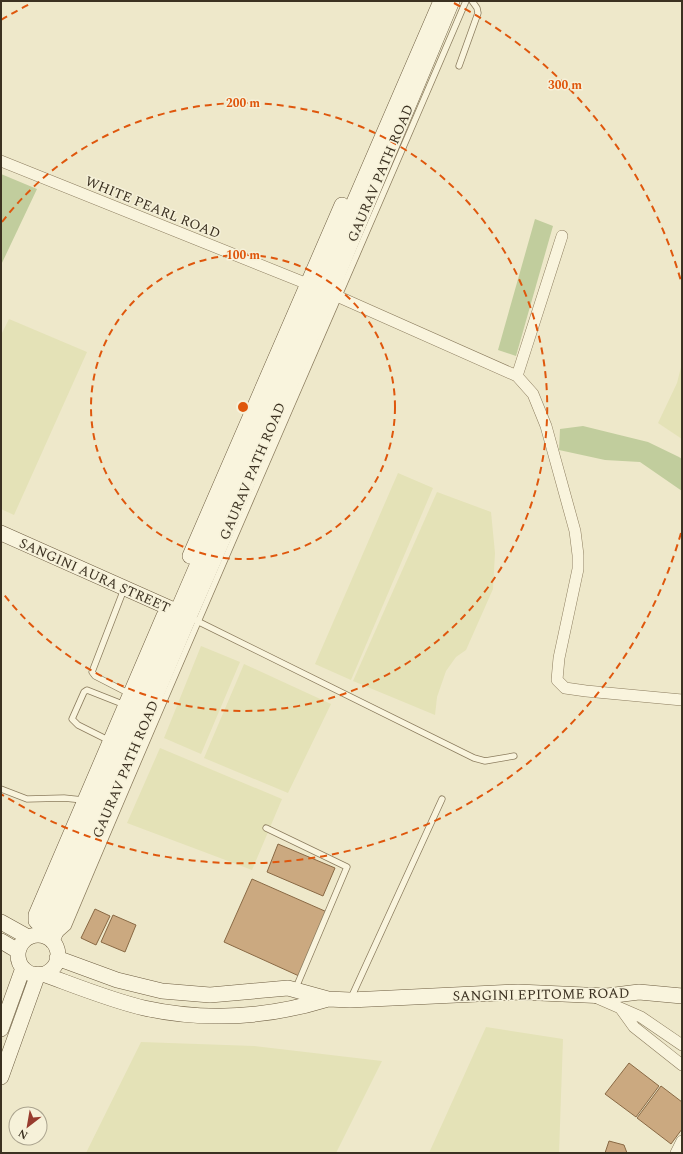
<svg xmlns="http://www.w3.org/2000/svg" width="683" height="1154" viewBox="0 0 683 1154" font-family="Spectral,serif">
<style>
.farmland{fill:#e4e2b7}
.green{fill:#c1cd9d}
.building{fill:#cba980;stroke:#896944}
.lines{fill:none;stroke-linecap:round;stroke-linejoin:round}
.lane-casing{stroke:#8b7c5e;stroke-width:7}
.street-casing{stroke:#8b7c5e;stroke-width:12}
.secondary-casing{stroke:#6d5d41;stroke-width:16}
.lane{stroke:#f9f4dd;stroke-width:5.5}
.street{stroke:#f9f4dd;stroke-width:11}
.secondary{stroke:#f9f4dd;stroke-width:15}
.ring{fill:none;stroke:#df570d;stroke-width:2;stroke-dasharray:7 5}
.labels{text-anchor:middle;stroke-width:3;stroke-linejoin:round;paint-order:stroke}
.street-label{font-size:14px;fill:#3b3121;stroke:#f6f1d9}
.centre{fill:#df570d;stroke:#f6f1d9;stroke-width:2}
.ring-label{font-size:12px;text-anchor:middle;font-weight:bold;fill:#df570d;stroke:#f6f1d9;stroke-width:3;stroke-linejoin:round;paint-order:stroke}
</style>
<rect width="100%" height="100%" fill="#eee8ca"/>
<path class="farmland" d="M9 319 87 352 14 515 1 509V335Z
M682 363V439L658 423 677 383Z
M398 473 433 488 351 680 315 664Z
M437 492 491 512 495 553 493 589 466 650 456 657 446 671 437 697 435 715 353 681Z
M201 646 240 662 201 754 164 738Z
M244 664 331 704 288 793 204 758Z
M160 748 282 799 252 870 127 823Z
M486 1027 563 1039 559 1153H429Z
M141 1042 254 1046 382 1061 336 1153H86Z"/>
<path class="green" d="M1 174 37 189 1 265Z
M535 219 553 226 516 356 498 350Z
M583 426 648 442 679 457 682 459V491L640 462 605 460 559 450 560 429Z"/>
<path class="building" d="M278 844 335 868 323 896 267 872Z
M252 879 327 912 299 976 224 942Z
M95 909 110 916 96 945 81 938Z
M113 915 136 925 125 952 101 942Z
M629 1063 659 1086 636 1117 605 1094Z
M661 1086 682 1102V1129L671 1144 637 1118Z
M609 1141 624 1145 627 1153H605Z"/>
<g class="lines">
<defs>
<path id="lane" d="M459 66 478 13 477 8 472 1
M124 589 92 672 95 676 130 694
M195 620 474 758 485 761 514 756
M110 741 78 725 72 719 84 692 87 690 125 705
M1 789 27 799 64 798 83 800
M266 828 347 867 295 990
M59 935 68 927C198 617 334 310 466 1
M351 998 442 799"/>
<path id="street" d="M1 161 330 293 517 376 533 394 546 426 575 531 578 555V569L559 658 557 680 565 688 586 691 682 700
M517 376 562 236
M595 997 641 1017 682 1045
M621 1009 634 1027 682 1065
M676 1153 682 1141"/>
<path id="secondary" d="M1 533 183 614
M190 556 342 205
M1 922 28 937
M43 928 36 921V915L164 616
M40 935 177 612 441 1
M18 955a20 20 0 1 1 40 0a20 20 0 1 1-40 0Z
M1 941 18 951
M52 941 189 617 330 293 452 1
M57 958 117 980 162 991 210 995 288 988 328 999 350 1000 518 992 607 996 639 992 682 996
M43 974C76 986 110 1000 144 1008 208 1022 267 1018 328 999
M1 1029 23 968
M1 1077 38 974"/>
</defs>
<use href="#lane" class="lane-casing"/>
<use href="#street" class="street-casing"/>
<use href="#secondary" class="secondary-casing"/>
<use href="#lane" class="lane"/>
<use href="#street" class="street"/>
<use href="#secondary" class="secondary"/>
</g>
<g class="ring">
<circle cx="243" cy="407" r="152"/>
<path d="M2 222A304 304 0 1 1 2 592"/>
<path d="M681 533A456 456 0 0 1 1 794M1 20A456 456 0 0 1 32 3M454 3A456 456 0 0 1 681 281"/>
</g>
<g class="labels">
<g class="street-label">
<text transform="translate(380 173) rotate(-67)" y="5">GAURAV PATH ROAD</text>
<text transform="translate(153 207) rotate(22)" y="5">WHITE PEARL ROAD</text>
<text transform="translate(252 471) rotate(-67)" y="5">GAURAV PATH ROAD</text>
<text transform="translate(95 575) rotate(24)" y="5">SANGINI AURA STREET</text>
<text transform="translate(125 769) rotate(-67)" y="5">GAURAV PATH ROAD</text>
<text transform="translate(541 994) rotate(-1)" y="5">SANGINI EPITOME ROAD</text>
</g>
</g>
<circle cx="243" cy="407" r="6" class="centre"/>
<g class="ring-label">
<text x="565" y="89">300 m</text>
<text x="243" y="107">200 m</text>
<text x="243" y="259">100 m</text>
</g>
<rect width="683" height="1154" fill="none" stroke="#3b3121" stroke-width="4"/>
<g transform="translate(28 1126) rotate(211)"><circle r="19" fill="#f6f1d9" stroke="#aba48f"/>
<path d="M0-3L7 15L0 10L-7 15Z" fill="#983c2f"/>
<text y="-6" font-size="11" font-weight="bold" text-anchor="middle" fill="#3b3121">N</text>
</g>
</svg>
